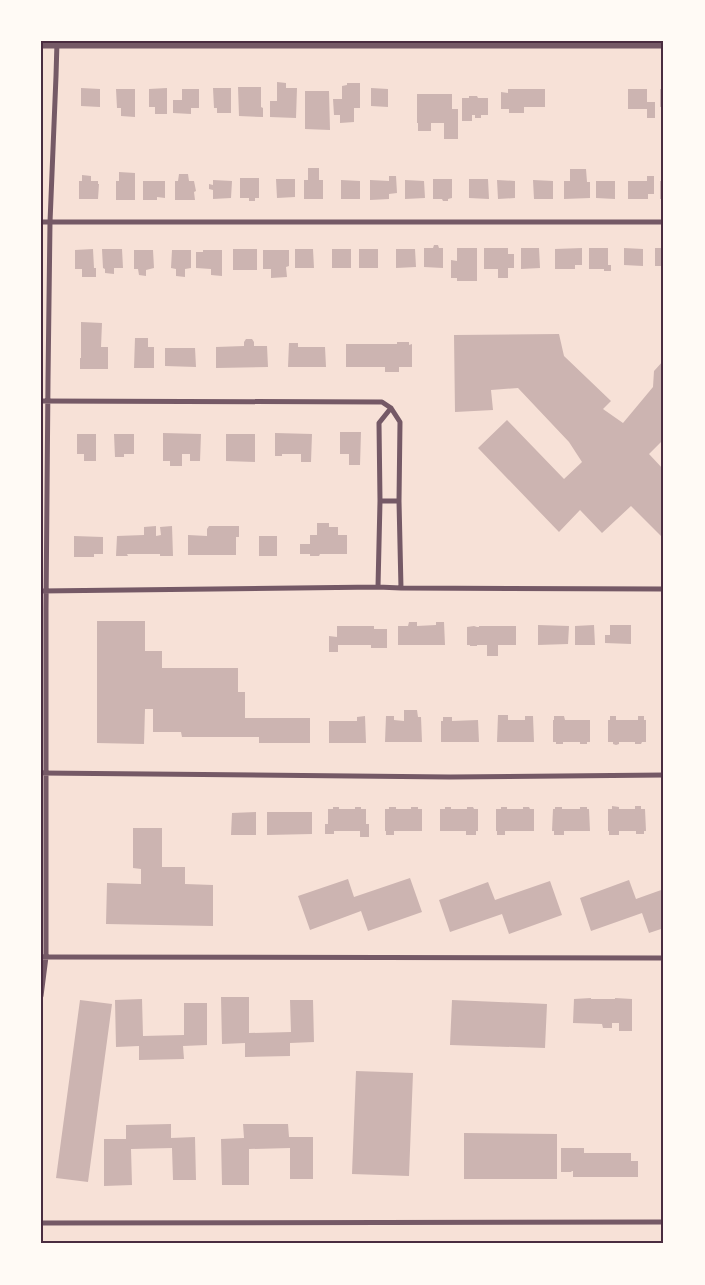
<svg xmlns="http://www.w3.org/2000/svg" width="705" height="1285" viewBox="0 0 705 1285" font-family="Commissioner,sans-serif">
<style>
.building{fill:#ccb4b1}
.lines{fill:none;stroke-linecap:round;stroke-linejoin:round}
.minor{stroke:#755966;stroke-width:5}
.tertiary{stroke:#755966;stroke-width:9}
.neatline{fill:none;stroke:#4a2c40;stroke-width:2}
</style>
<rect width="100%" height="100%" fill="#f7e1d7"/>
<path class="building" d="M277 82 286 83V88H297L296 118 270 117V101H277Z
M347 83H360V108H354V122L340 123V115H334L333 99H342V86L347 85Z
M238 87H261V107L263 108V117L239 116Z
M81 88 100 89V107L81 106Z
M167 88V114H155V107H149V89Z
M213 88H231V113H217V108H214Z
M371 88 388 89V107L371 106Z
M116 89H135V117L121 116V108H117Z
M182 89H199V108H191V114L173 113V100H182Z
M508 89H545V107H524V113H509V109H501V92L508 93Z
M628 89H647V102H655V118H647V109H628Z
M660 89 664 90V107H660Z
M305 91H329L330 130 305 129Z
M417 94H452V109H458V139H444V123H431V131H418V123H417Z
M469 96H477L478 98H488V115H481V118H475V115H472V121H462V98H469Z
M308 168H319V180H323V199H304V180H308Z
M570 169H586L587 182H590V198L564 199V181H570Z
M119 172 135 173V200H116V181H119Z
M179 174H188L189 181H194L196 191 194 192 195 200H175V181H178Z
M82 175 91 176V181H98V184H99L98 199H79V181H82Z
M389 176H396L397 193 389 194V199L370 200V180L389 181Z
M647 176H654V194H648V199H628V181H647Z
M240 178H259V198H255V201H249V198H240Z
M276 179H295V197L277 198Z
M433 179H452V198L448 199V201H443L442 199H433Z
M469 179H488L489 199 469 198Z
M213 180 232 181 231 198 213 199V190L209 189V184L213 185Z
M341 180 360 181V199H341Z
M405 180 424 181 425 198 405 199Z
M497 180 515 181V198L498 199Z
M533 180 553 181V199H534Z
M143 181H165V198L157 197V200H143Z
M596 181H615V199L596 198Z
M660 181H664V199H660Z
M434 245H438L439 248H443V268L424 267V248H433Z
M457 248H477V281H457V278H451V260L457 261Z
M484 248H508V254H514V268H508V278H498V269H484Z
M521 248H539L540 268 521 269Z
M582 248V265H575V269H555V249Z
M589 248H608V265H611V271H604V269H589Z
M624 248 643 249V266L624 265Z
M655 248H664V266H655Z
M93 249 94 268H96V277H82V269H75V250Z
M102 249H122L123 268H114V274L105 273V269L103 268Z
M233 249H257V270H233Z
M295 249H313L314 268H295Z
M332 249H351V268H332Z
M359 249H378V268H359Z
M396 249H415L416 267 396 268Z
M134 250H153L154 268 146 270V276L139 275 138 269H134Z
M172 250H191V268L185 269V277L176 276V269L171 268Z
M203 250H222V276L211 275V269L196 268V252H203Z
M263 250H289V266L286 267 287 277 271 278V269H263Z
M81 322 102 323 101 347H108V369H80V358H81Z
M559 334 564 356 611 401 603 409 623 423 653 387 654 371 664 360V439L649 454 664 470V539L631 506 602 533 580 510 559 532 478 448 507 420 564 479 582 462 569 442 518 388 491 390 493 410 455 412 454 335Z
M135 338H148V347H154V368H134Z
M246 339H252L254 342V346H267L268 367 216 368V347L244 346V342Z
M397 342H409V345L412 344V367H399V372H385V367H346V344H397Z
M289 343H298V347H325L326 367H288Z
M165 348H195L196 367 165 366Z
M340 432H361L360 465H349V454H340Z
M163 433 201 434 200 461H190V454H182V466H170V461H163Z
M275 433 312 434 311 462H301V454H282V456H275Z
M77 434H96V461H84V454H77Z
M114 434H134V454H124V457H115Z
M226 434H255V462L226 461Z
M317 523H329V527H338V535H347V554H320L319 556H310V554H300V544H310V535H317Z
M156 526V536L161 535 160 527 172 526 173 556H160V554H127L128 556H116L117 536 144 535V527Z
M209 526H239V537H236V555H188V535L207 536V529Z
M74 536 103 537V554H94V557H74Z
M259 536H277V556H259Z
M97 621H145V651H162V668H238V692H245V718H310V743H259V737H182L181 732H153V709H145L144 744 97 743Z
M409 622H417V626L436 625V622H444L445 645H398V626H408Z
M538 625 569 626 568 644 538 645Z
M594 625 595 645H575V626Z
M610 625H631V644L605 643V635H610Z
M337 626H374V629H387V648H371V645H338V652H329V636L337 637Z
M474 626 477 627H479V626H516V645H498V656H487V645H477V646H470V645H467V627Z
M404 710H417L418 717H421L422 742H385L386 716H394V720L404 721Z
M498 715H508V720H525V716H533L534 742H497Z
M365 716 366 743H329V721H357V717Z
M554 716H564L565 720H590V742H587V744H580V742H563V744H556V742H553V720H554Z
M610 716H616V720H638V716H644V720H646V742H642L641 744H635V742H619V744L616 745 613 744V742H608V720H610Z
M443 717H452V721L478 720 479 742H441V721H443Z
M612 806 619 807V809H635V806H641V809H645L646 831H644V834H636V831H619V835H609V831H608V809H612Z
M333 807H339V809H355V807H361V809H366V824H369V837H360V831H334V834H325V824H328V809H333Z
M389 807H396V809H411V807H418V809H422V831H394V835H386V831H385V809H389Z
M445 807H451V809H467V807H473L474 809H478V831H476V835H466V831H440V809H445Z
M501 807H507V809H523V807H529L530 809H534V831H505V835H497V831H496V809H501Z
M555 807H562V809H580V807H587V809H589L590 831H564V835H554V831H552L553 809H555Z
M256 812V835H231L232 813Z
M267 812H312V834L267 835Z
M133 828H162V867H185V884L213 885V926L106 924 107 883 141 884V869L133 868Z
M410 878 422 912 368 931 361 911 310 930 298 896 348 879 354 897Z
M629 880 636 899 664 889V928L649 933 642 913 591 931 580 898Z
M550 881 562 915 509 934 502 914 450 932 439 900 488 882 495 900Z
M221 997H249V1033L291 1032 290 1000H313L314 1042 290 1043V1056L245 1057V1043L222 1044Z
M591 998V999H615V998L632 999V1031H619V1023H612V1028H603L602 1024 573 1023 574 999Z
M142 999 143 1036 184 1035V1003H207V1045L183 1046 184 1059 139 1060V1046L116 1047 115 1000Z
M80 1000 112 1004 88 1182 56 1178Z
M452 1000 547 1004 545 1048 450 1045Z
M356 1071 413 1073 409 1176 352 1174Z
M171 1124V1138L195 1137 196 1180H173L172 1148 131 1149 132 1185 104 1186V1139H126V1125Z
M243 1124H288L289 1137H313V1179H290V1148L249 1149V1185H222L221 1139 244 1138Z
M464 1133 557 1134V1179H464Z
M561 1148H584V1153H631V1161H638V1177H573V1171H571L572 1172H561Z"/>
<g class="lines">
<path class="minor" d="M41 222H664
M41 401 382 402 391 408 400 422 399 501 401 588
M380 501H399
M378 587 380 501 379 423 391 408
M41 591 378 587 401 588 664 589
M41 773 450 777 664 775
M41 957 664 958
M41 996 46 957V609L48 380 50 222 56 76 57 42
M41 1223 664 1222"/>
<path class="tertiary" d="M41 44H664"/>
</g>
<rect width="705" height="1285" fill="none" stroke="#fffaf5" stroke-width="85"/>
<rect x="42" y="42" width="620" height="1200" class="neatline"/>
</svg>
